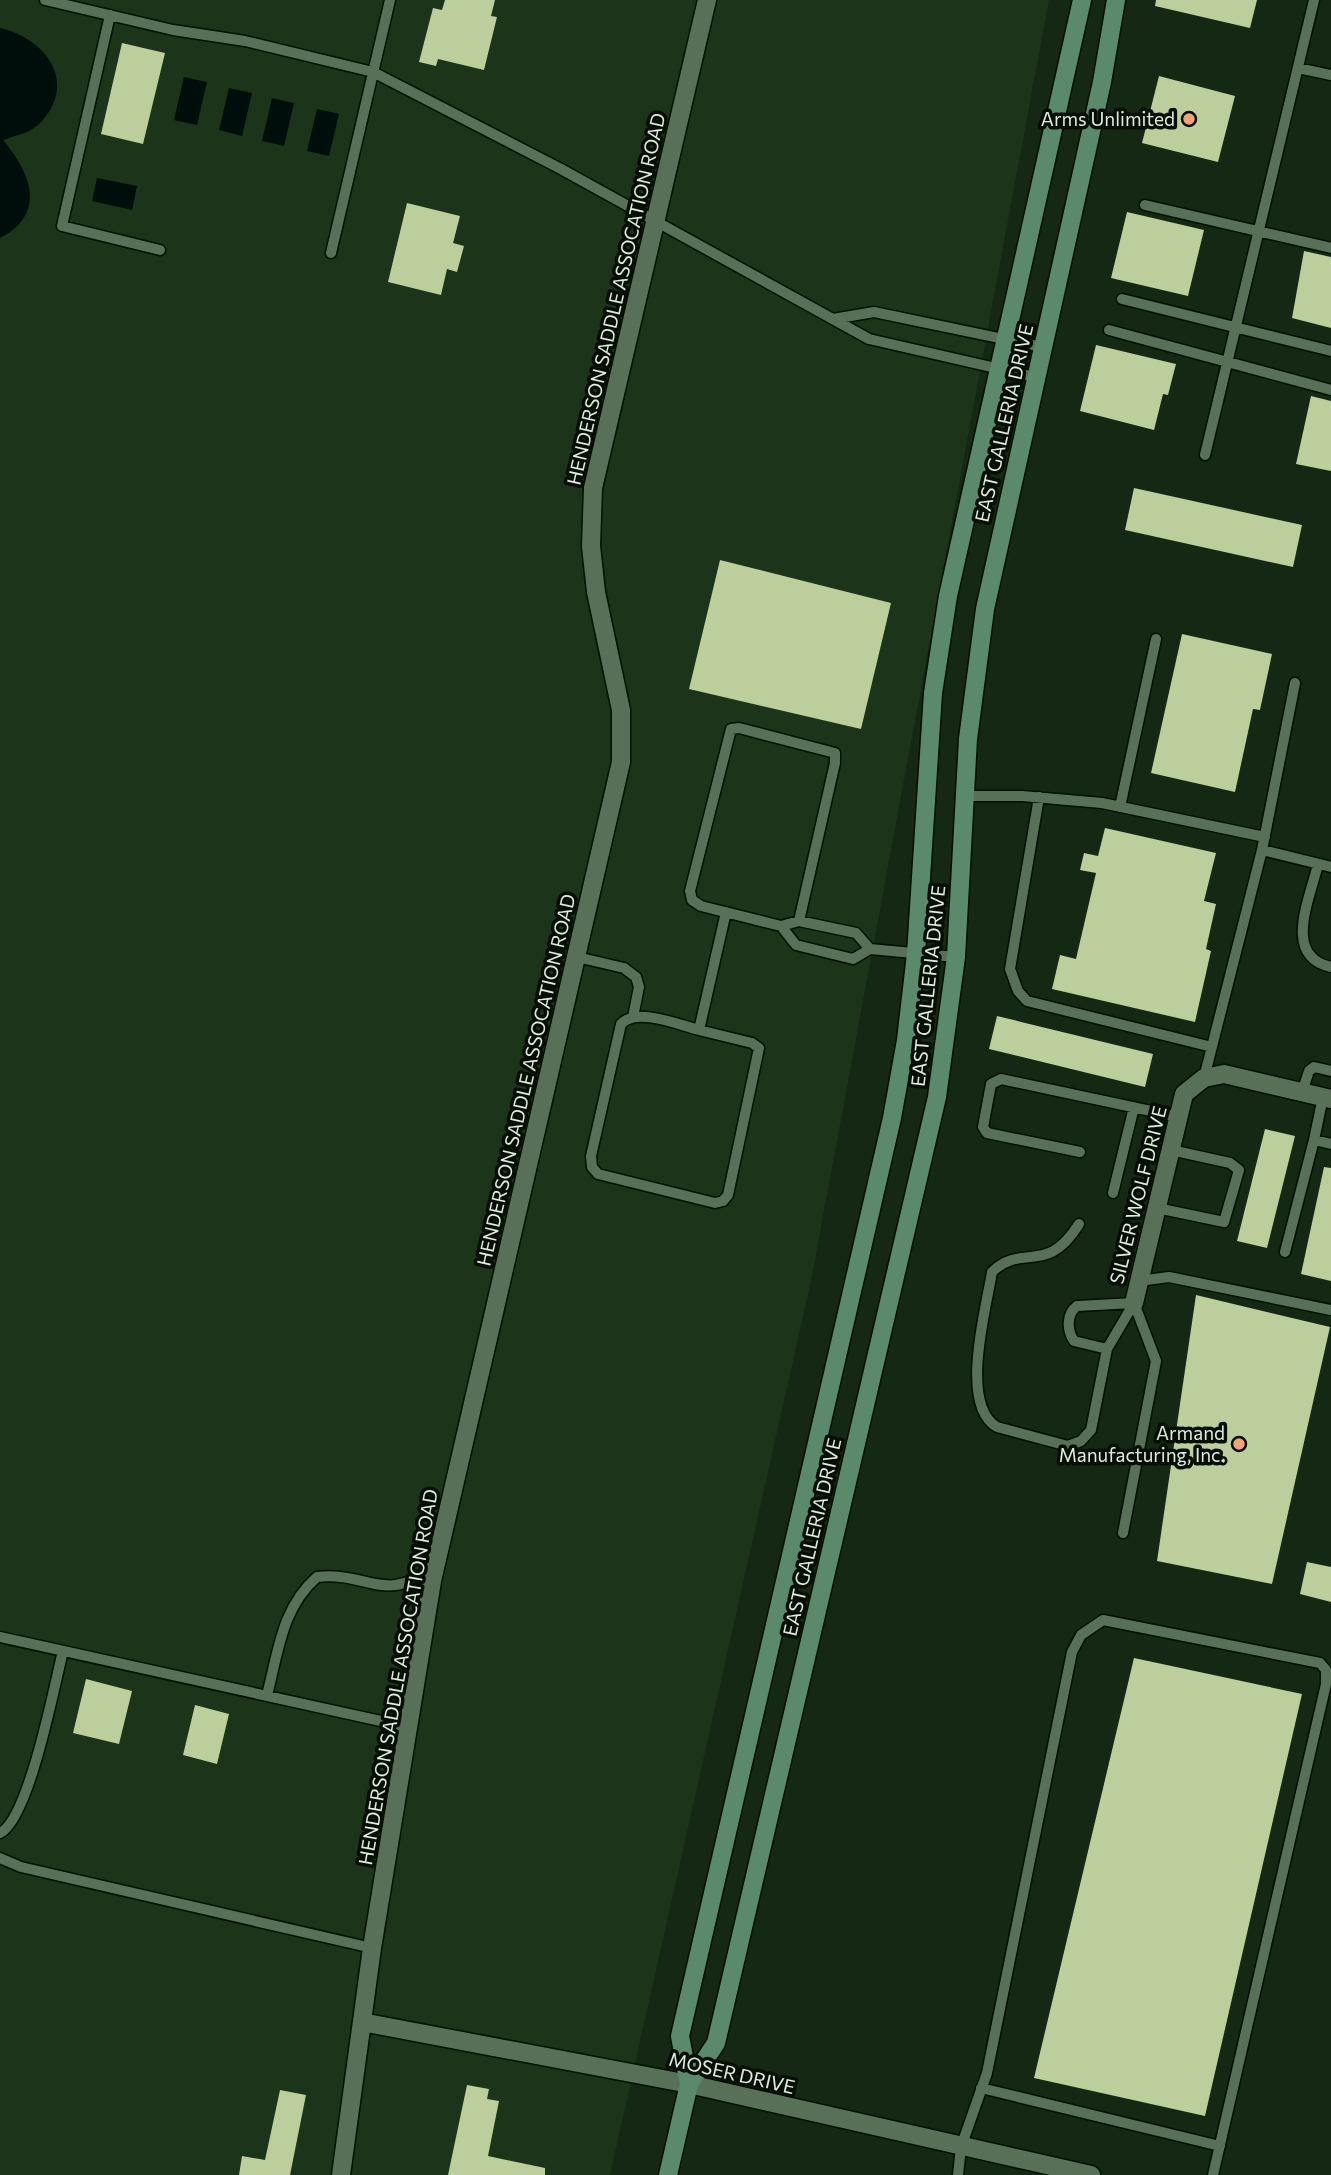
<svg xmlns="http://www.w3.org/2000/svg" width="1331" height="2175" viewBox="0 0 1331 2175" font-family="Commissioner,sans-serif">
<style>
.built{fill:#1b341a}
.water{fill:#000e0b}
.building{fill:#bbce9b}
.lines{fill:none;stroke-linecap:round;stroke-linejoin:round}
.service-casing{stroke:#011001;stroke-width:13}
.minor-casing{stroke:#011001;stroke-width:21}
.secondary-casing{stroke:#011001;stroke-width:21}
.service{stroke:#597058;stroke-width:10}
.minor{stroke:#597058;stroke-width:18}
.secondary{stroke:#5b896b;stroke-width:18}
.poi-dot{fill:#f0a279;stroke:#060e06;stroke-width:2.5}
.labels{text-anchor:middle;stroke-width:7;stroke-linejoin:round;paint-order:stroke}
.poi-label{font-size:19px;fill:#deebdd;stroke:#060e06;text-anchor:end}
.street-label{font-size:19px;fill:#deebdd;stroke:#060e06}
</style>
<rect width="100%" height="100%" fill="#142813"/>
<path class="built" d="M0 0H1049L811 1281 610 2175H0Z"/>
<path class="water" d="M0 28C44 38 78 80 42 121 32 133 16 135 3 140 30 172 48 213 0 238Z
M184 77 207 82 197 125 174 120Z
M229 88 252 93 242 136 219 130Z
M272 98 294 103 284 146 262 141Z
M317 109 339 114 329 156 307 151Z
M97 178 137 186 132 210 92 201Z"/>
<path class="building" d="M445 0H495L491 16 497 17 484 70 438 59 436 66 419 62 433 8 442 10Z
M1156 0H1257L1250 28 1155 6Z
M122 43 165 53 143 144 101 134Z
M1159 76 1235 96 1218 162 1142 143Z
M407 203 460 216 453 243 464 246 457 272 447 269 441 295 388 282Z
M1127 212 1204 230 1188 296 1111 278Z
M1304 251 1331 257V328L1292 318Z
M1096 345 1176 364 1168 395 1163 394 1154 430 1080 411Z
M1311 396 1331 401V471L1296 464Z
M1134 488 1302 525 1293 567 1125 530Z
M720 560 891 603 861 729 689 689Z
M1182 634 1272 654 1260 710 1253 709 1235 792 1151 773Z
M1105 828 1216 853 1204 901 1216 904 1206 949 1211 951 1195 1022 1052 989 1060 955 1076 959 1096 873 1080 870 1084 853 1098 856Z
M997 1016 1153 1054 1145 1087 989 1049Z
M1265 1129 1295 1136 1267 1248 1237 1241Z
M1324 1167 1331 1168V1281L1301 1274Z
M1196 1295 1330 1327 1272 1584 1157 1561Z
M1307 1562 1331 1567V1602L1300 1594Z
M1134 1658 1302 1694 1205 2116 1034 2078Z
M86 1679 132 1691 119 1744 73 1733Z
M195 1705 229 1714 217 1764 183 1755Z
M467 2085 489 2089 487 2099 499 2101 488 2156 545 2168V2175H448Z
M280 2090 306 2095 290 2175H239L242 2156 265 2160Z"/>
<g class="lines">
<defs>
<path id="service" d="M45 0 173 30 245 41 373 72 561 169 869 339 1035 377
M110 15 62 226 160 250
M1298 68 1331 75
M1145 205 1331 248
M331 253 390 0
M1122 299 1331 351
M833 319 874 312 1042 347
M1109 330 1331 390
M1205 455 1314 0
M965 796H1022L1102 803 1265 837
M1039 797 1010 969 1018 991 1027 1001 1212 1047
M1120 807 1156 639
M1262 850 1331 867
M1318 864C1310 899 1282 956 1331 967
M799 921 835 763V753L739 728 731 729 690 891 692 900 701 906 781 926 799 921 856 933 870 949
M781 926 796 945 853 959 870 949 956 957
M577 957 624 968 636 977 639 987 633 1017
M699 1030 752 1043 759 1048 728 1195 723 1201 715 1203 598 1174 592 1167 591 1156 621 1024C637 1007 679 1025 699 1030L726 912
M1204 1078 1262 850 1295 683
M1302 1092 1309 1071 1314 1067 1331 1071
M1314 1140 1323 1097
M1080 1152 987 1133 983 1127 991 1084 1001 1079 1179 1117
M1113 1193 1134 1107
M1157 1208 1224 1222 1239 1170 1230 1163 1171 1150
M1079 1224C1046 1277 1023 1242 992 1272 986 1309 959 1405 997 1427L1068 1446 1081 1441 1091 1430 1107 1349 1134 1303
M1285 1252 1314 1140 1331 1144
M1139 1281 1169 1277 1331 1310
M1107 1349 1074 1341C1067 1331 1066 1314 1077 1306L1134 1303
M1123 1533 1156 1361 1134 1303
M0 1637 408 1727
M267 1695C278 1653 282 1607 317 1577 368 1571 386 1606 433 1566
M0 1833C29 1819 54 1687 63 1651
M0 1858 21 1867 372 1948
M981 2088 1220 2146
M958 2175 961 2147 987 2073 1072 1652 1081 1635 1103 1620 1320 1663 1326 1670V1684L1213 2175"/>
<path id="minor" d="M1134 1303 1184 1094 1204 1078 1224 1074 1331 1099
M362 2022 689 2084 1091 2175
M341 2175 372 1948 432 1581 621 762V710L596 592 591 546 593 488 707 0"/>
<path id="secondary" d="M689 2084 680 2036 892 1118 906 1040 916 954 933 693 948 596 1082 0
M668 2175 689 2084 716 2043 937 1097 956 957 968 739 985 609 1102 82 1116 0"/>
</defs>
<use href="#service" class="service-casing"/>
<use href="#minor" class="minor-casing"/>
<use href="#secondary" class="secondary-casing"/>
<use href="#service" class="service"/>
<use href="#minor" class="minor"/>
<use href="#secondary" class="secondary"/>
</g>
<g class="poi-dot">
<circle cx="1189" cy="119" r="7"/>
<circle cx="1239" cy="1444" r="7"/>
</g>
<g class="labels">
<g class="poi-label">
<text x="1175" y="126">Arms Unlimited</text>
<text x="1225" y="1440">Armand<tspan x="1225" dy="22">Manufacturing, Inc.</tspan></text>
</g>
<g class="street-label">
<text transform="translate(616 299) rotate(-77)" y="7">HENDERSON SADDLE ASSOCATION ROAD</text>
<text transform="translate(1004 423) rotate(-77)" y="7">EAST GALLERIA DRIVE</text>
<text transform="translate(928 986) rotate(-84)" y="7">EAST GALLERIA DRIVE</text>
<text transform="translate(526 1080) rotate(-77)" y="7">HENDERSON SADDLE ASSOCATION ROAD</text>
<text transform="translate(1138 1195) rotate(-76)" y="7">SILVER WOLF DRIVE</text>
<text transform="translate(812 1537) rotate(-77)" y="7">EAST GALLERIA DRIVE</text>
<text transform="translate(398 1677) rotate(-80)" y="7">HENDERSON SADDLE ASSOCATION ROAD</text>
<text transform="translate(732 2073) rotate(13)" y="7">MOSER DRIVE</text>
</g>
</g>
</svg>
